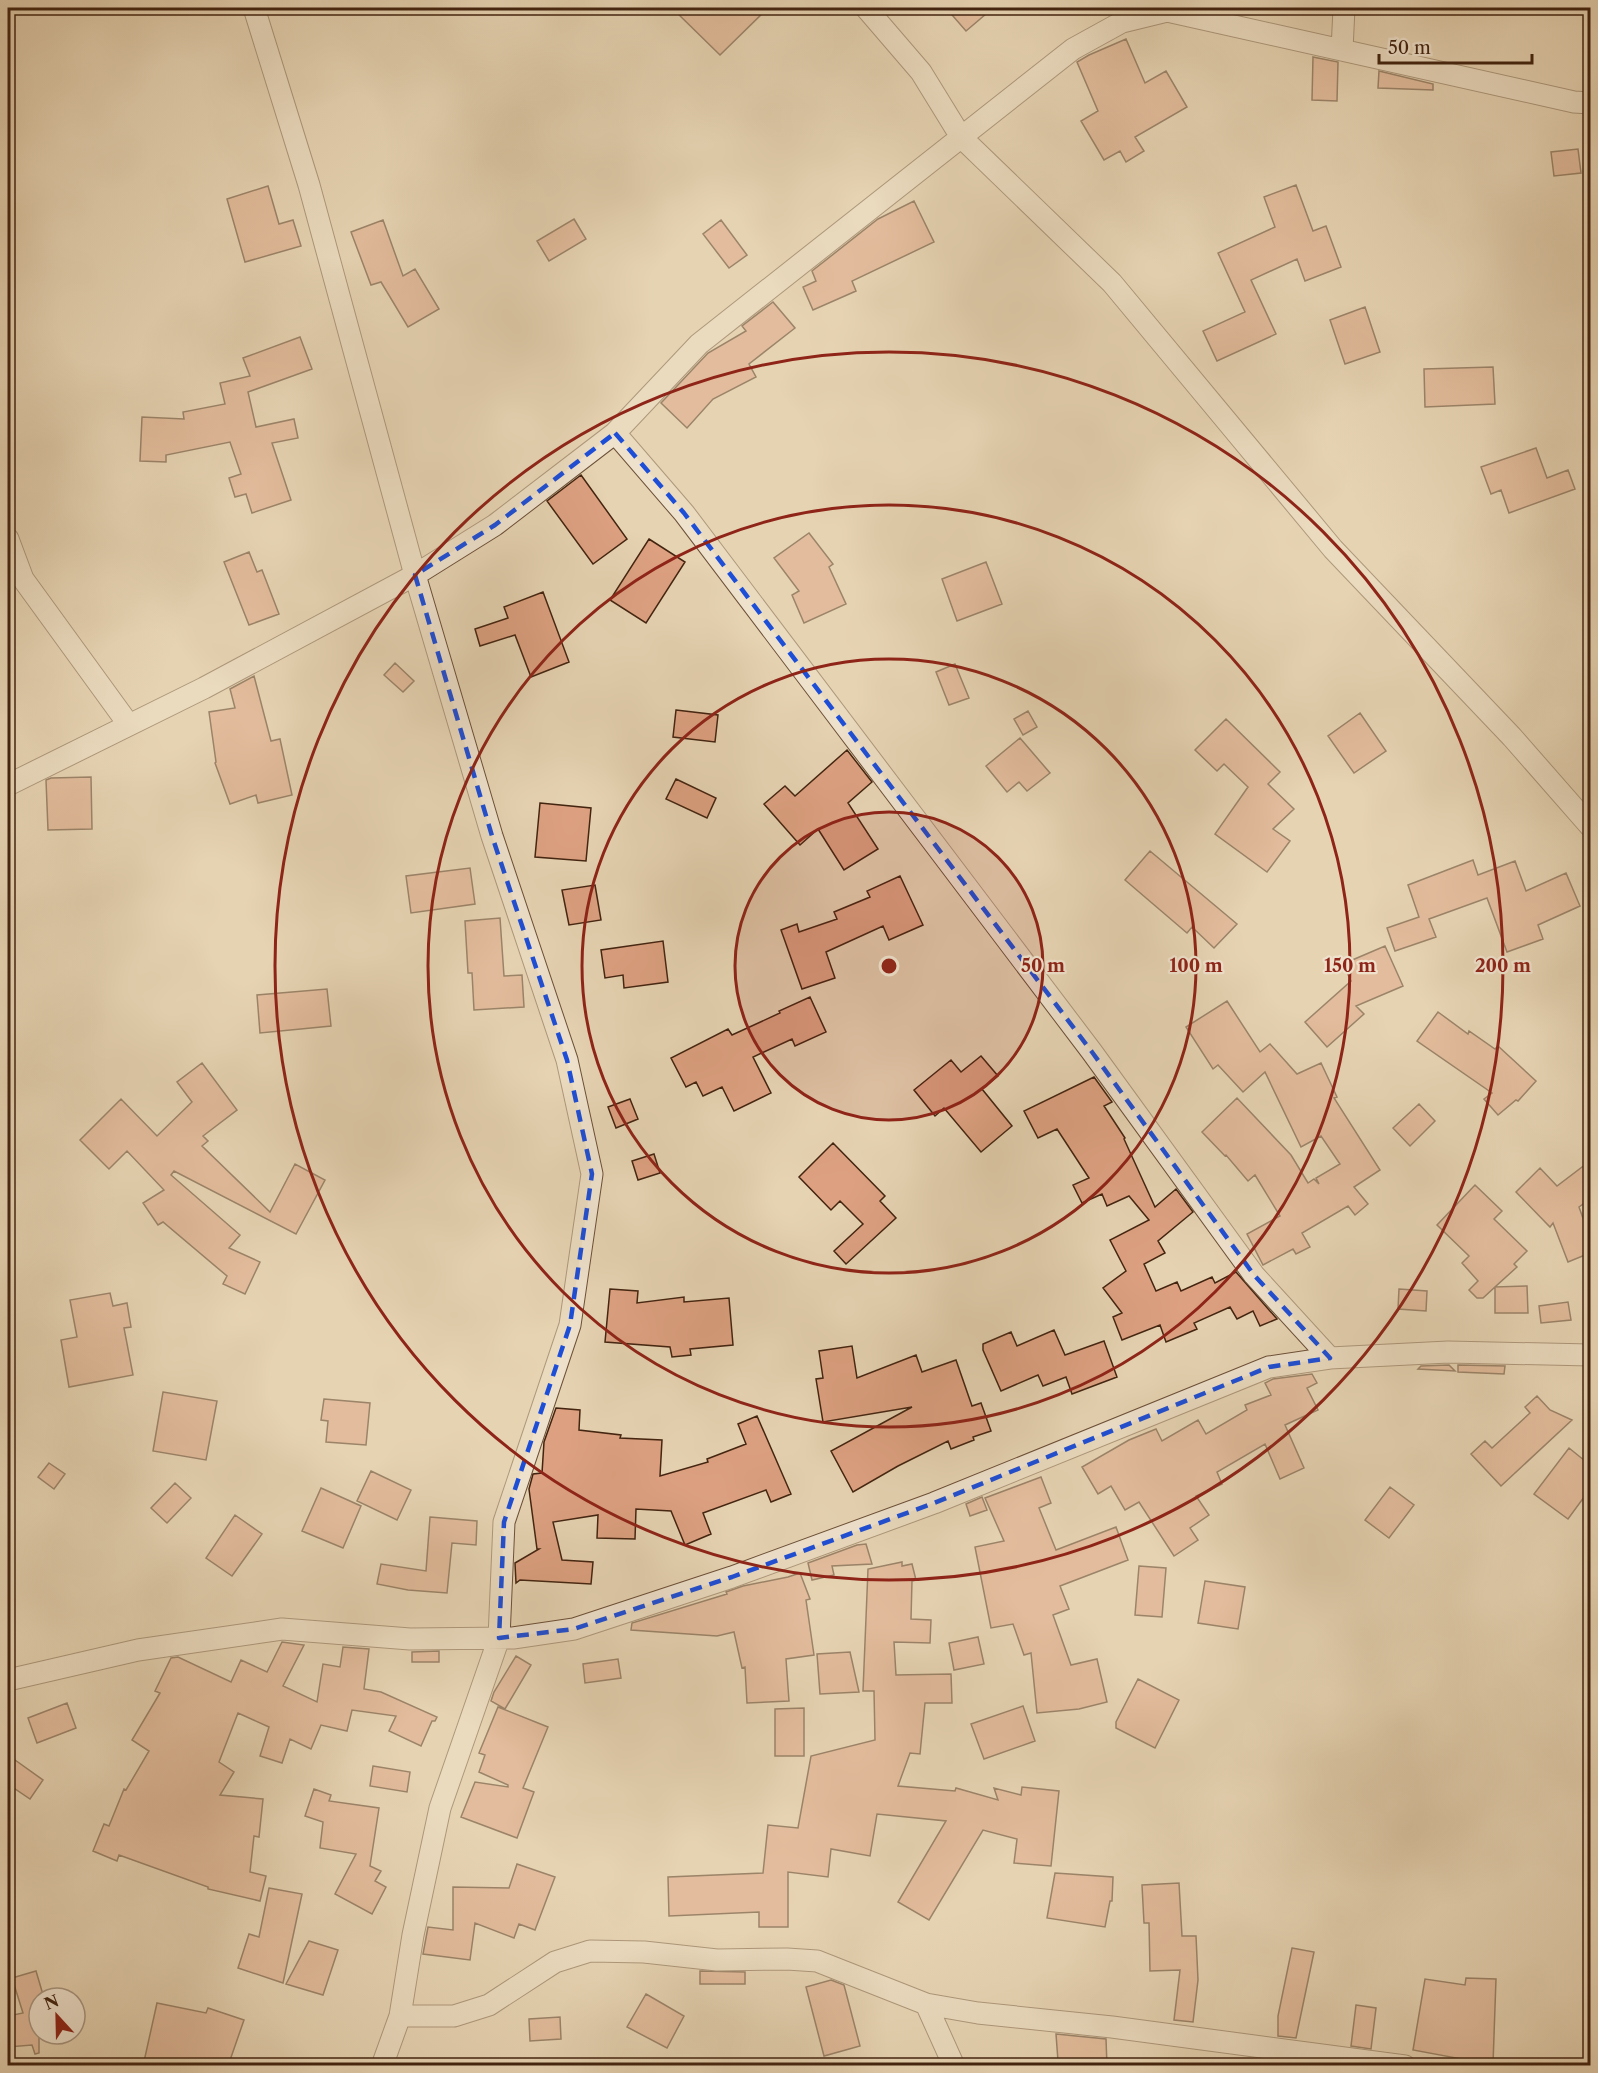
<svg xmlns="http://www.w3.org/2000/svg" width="1598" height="2073" viewBox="0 0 1598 2073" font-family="'Libre Caslon Text',serif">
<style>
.building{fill:#dda181;stroke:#432410;stroke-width:1.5}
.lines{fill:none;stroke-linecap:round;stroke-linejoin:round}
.minor-casing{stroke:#6c5038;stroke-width:23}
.minor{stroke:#efe2cd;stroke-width:21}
.marked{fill:none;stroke:#1d4ed8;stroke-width:4.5;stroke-dasharray:12 8;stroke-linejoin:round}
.ring{fill:none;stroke:#8f2418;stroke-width:3}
.centre{fill:#8f2418;stroke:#efe2cd;stroke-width:3}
.ring-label{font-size:18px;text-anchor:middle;font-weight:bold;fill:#8f2418;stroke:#efe2cd;stroke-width:4.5;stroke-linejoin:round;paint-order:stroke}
</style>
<rect width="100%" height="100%" fill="#e6d3b2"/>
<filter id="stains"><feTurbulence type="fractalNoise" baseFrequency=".00333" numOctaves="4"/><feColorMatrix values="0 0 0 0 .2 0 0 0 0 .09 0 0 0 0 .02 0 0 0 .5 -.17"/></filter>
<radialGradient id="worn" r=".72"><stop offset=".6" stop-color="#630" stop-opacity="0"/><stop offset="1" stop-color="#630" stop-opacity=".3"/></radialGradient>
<path class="building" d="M672 8H768L720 55Z
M946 8H993L966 31Z
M1126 39 1145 83 1166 71 1187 107 1135 137 1144 151 1126 162 1120 151 1104 160 1081 121 1098 111 1077 62 1089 55Z
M1313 57 1338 62 1337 101 1312 100Z
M1379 71 1433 84V90L1378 88Z
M1578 149 1581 173 1554 176 1551 152Z
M1296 185 1313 231 1326 226 1341 267 1305 281 1297 259 1251 280 1276 334 1217 361 1203 331 1245 312 1218 253 1275 227 1264 197Z
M268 186 279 224 293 220 301 246 245 262 227 199Z
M914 201 934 242 852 281 856 291 813 310 803 287 816 281 812 271 878 219Z
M574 219 586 239 549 261 537 241Z
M383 220 403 276 415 269 439 309 408 327 381 282 371 285 351 232Z
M721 220 747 255 729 268 703 234Z
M773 302 795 328 749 364 756 377 713 399 687 428 661 403 708 353 746 331 742 326Z
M1365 307 1380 352 1345 364 1330 320Z
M300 337 312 369 248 392 256 427 294 419 298 438 272 443 291 500 252 513 246 494 235 497 229 478 241 474 230 442 166 455V462L140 461 142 417 184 419 183 412 225 404 220 383 250 376 243 358Z
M1493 367 1495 404 1425 407 1424 369Z
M1536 448 1547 478 1568 470 1575 489 1509 513 1501 490 1491 494 1481 467Z
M581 475 627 539 593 564 547 501Z
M809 533 833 564 829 567 846 604 804 623 792 595 799 591 774 558Z
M649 539 685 562 646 623 610 600Z
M249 552 257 572 262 570 279 614 249 625 224 562Z
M986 562 1002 604 957 621 942 579Z
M543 592 569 662 531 677 515 635 480 646 475 629 508 618 504 607Z
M395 663 414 681 403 692 384 675Z
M955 664 969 698 949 705 936 672Z
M254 676 271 741 280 739 292 795 258 803 256 795 230 804 215 763 216 762 209 712 235 708 230 689Z
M676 710 718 715 715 742 673 737Z
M1028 711 1037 727 1023 735 1014 719Z
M1360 713 1386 751 1354 773 1328 736Z
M1226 719 1280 772 1268 784 1294 809 1273 829 1290 841 1267 872 1215 834 1248 787 1224 764 1217 771 1195 750Z
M1020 738 1050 773 1027 791 1019 782 1007 792 986 766Z
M847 750 872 782 848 803 878 849 844 870 818 829 800 845 764 804 785 786 795 796Z
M91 777 92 829 48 830 46 780 51 778Z
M676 779 716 798 707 818 666 799Z
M540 803 591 808 586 861 535 857Z
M1150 851 1237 924 1214 948 1192 927 1187 933 1125 880Z
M1473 860 1478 875 1515 861 1526 891 1566 873 1580 906 1538 925 1543 939 1507 952 1487 898 1429 919 1436 937 1395 951 1387 928 1419 917 1408 885Z
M470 868 475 904 411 913 406 876Z
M900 876 923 925 889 940 883 926 826 952 835 978 802 989 781 930 797 924 799 932 837 919 834 912 870 897 867 891Z
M595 885 601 920 569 925 562 890Z
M500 918 504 976 522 975 524 1007 474 1010 472 973H468L465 921Z
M663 941 668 982 624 988 623 975 605 978 601 950Z
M1385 946 1403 986 1356 1006 1364 1014 1327 1047 1305 1022 1351 981 1343 964Z
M327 989 331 1026 260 1033 257 995Z
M810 997 826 1032 795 1046 792 1039 753 1057 771 1093 734 1111 722 1087 703 1096 696 1082 686 1087 671 1058 728 1029 732 1035 780 1013 779 1011Z
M1227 1001 1260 1052 1270 1044 1297 1074 1321 1063 1337 1097 1334 1098 1380 1170 1354 1187 1368 1204 1355 1215 1348 1206 1302 1233 1310 1247 1296 1254 1293 1249 1263 1265 1247 1234 1280 1216 1255 1175 1248 1181 1226 1155 1225 1156 1202 1132 1237 1098 1291 1155 1308 1183 1314 1179 1319 1184 1316 1178 1340 1164 1321 1136 1301 1147 1265 1072 1243 1092 1218 1065 1213 1069 1186 1027Z
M1438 1012 1468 1034 1469 1031 1495 1049 1498 1046 1536 1081 1518 1101 1516 1100 1498 1115 1484 1099 1492 1093 1417 1041Z
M981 1056 998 1076 982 1089 1012 1126 981 1152 944 1108 935 1116 914 1090 951 1060 961 1072Z
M202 1063 237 1110 203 1136 208 1141 202 1146 270 1212 295 1164 325 1180 296 1234 174 1171 171 1175 240 1235 229 1248 260 1262 245 1294 223 1284 227 1276 163 1222 158 1225 143 1203 164 1190 127 1151 109 1169 80 1140 121 1099 157 1136 192 1102 177 1082Z
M1094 1077 1112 1102 1104 1106 1125 1138 1124 1139 1155 1207 1176 1189 1193 1212 1158 1241 1165 1253 1144 1264 1156 1291 1177 1282 1181 1291 1212 1277 1215 1283 1236 1272 1277 1319 1260 1326 1253 1311 1237 1319 1230 1307 1194 1323 1197 1329 1166 1342 1160 1325 1122 1340 1113 1317 1122 1313 1103 1288 1126 1271 1110 1240 1149 1220 1129 1196 1107 1206 1102 1194 1082 1203 1073 1185 1089 1178 1057 1129 1038 1138 1024 1111Z
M630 1099 638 1119 616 1128 608 1107Z
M1419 1104 1435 1121 1410 1146 1393 1128Z
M833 1143 885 1196 880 1201 896 1218 846 1264 834 1251 863 1224 840 1201 831 1210 799 1177Z
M654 1154 660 1173 638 1180 632 1161Z
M1590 1161V1199L1579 1207 1590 1238V1253L1568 1262 1553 1223 1550 1227 1516 1192 1540 1168 1557 1186Z
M1475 1185 1502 1211 1494 1219 1527 1251 1514 1264 1517 1267 1495 1287 1527 1286 1528 1313H1495V1287L1483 1298H1477L1469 1290 1478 1281 1462 1263 1469 1256 1437 1225Z
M610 1289 638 1291 637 1303 684 1297V1302L729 1298 733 1345 690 1349 691 1355 672 1357 670 1347 605 1342Z
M1399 1289 1427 1291 1426 1311 1398 1309Z
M110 1293 113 1306 127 1303 131 1327 124 1328 133 1375 69 1387 61 1340 77 1337 70 1300Z
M1568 1302 1571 1320 1541 1323 1539 1306Z
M1054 1330 1065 1355 1104 1341 1117 1377 1072 1394 1066 1377 1043 1386 1038 1375 1001 1391 983 1350V1344L1011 1332 1017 1346Z
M852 1346 857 1378 916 1355 922 1372 956 1360 972 1406 981 1403 991 1431 973 1437 974 1440 951 1449 948 1441 898 1466 853 1492 831 1451 912 1407 823 1422 816 1379 823 1378 819 1351Z
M1449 1365 1455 1371 1418 1369 1421 1366Z
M1458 1365 1505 1366 1504 1374 1458 1372Z
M1312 1374 1317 1383 1307 1388 1318 1410 1285 1425 1304 1468 1280 1479 1265 1444 1217 1472 1222 1484 1196 1496 1209 1515 1190 1528 1198 1540 1174 1556 1139 1502 1125 1510 1111 1486 1098 1494 1082 1467 1129 1440 1156 1429 1162 1441 1198 1420 1206 1434 1247 1410 1245 1405 1271 1395 1265 1383 1273 1379Z
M163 1392 217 1401 206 1460 153 1451Z
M1537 1396 1550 1410 1572 1420 1501 1486 1471 1454 1485 1441 1492 1448 1530 1413 1525 1407Z
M324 1399 370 1403 366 1445 326 1442 328 1421 321 1420Z
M556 1408 580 1410 579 1430 621 1435 620 1438 662 1440 660 1476 708 1462 707 1459 746 1444 738 1424 757 1416 791 1494 771 1502 766 1490 703 1513 711 1534 685 1545 671 1511 636 1509 635 1539 597 1538 598 1515 553 1522 562 1560 593 1562 591 1584 520 1580 516 1583 515 1563 539 1549H537L529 1489 533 1474 542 1473 544 1442Z
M1569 1448 1590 1465V1489L1568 1519 1534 1494Z
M49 1463 65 1474 54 1489 38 1477Z
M371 1471 411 1490 397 1520 357 1501Z
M1041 1477 1051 1503 1039 1508 1056 1550 1116 1527 1128 1560 1060 1586 1069 1609 1053 1615 1071 1665 1097 1659 1107 1702 1079 1709 1037 1713 1031 1653 1024 1655 1013 1624 991 1628 975 1547 1004 1541 985 1498Z
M175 1483 191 1498 167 1523 151 1508Z
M1390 1487 1414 1505 1389 1538 1365 1520Z
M321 1488 361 1506 343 1548 302 1531Z
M982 1497 987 1510 970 1516 966 1504Z
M235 1515 262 1534 232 1576 206 1558Z
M430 1517 477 1521 476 1545 452 1543 447 1593 408 1590 377 1584 381 1564 426 1571Z
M866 1544 872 1564 832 1566 834 1575 812 1580 808 1563 857 1545Z
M902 1562V1566L912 1564 916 1580 912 1581 911 1619 931 1620 930 1643 894 1642 896 1675 951 1674 952 1703H925L920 1754 910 1753 898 1786 955 1791 956 1788 998 1800 994 1788 1021 1795 1022 1787 1059 1791 1051 1866 1014 1863 1017 1839 983 1830 929 1920 898 1902 946 1821 877 1814 870 1856 831 1849 828 1877 788 1872V1927H759V1912L669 1916 668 1877 763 1873 768 1825 798 1828 811 1756 875 1740 874 1691H863L868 1569Z
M1139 1566 1166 1568 1162 1617 1135 1615Z
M800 1573 810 1599 806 1600 814 1655 786 1659 789 1701 747 1703 745 1667 742 1668 734 1632 717 1636 631 1630 632 1623 727 1594 726 1592 743 1586 788 1577Z
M1205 1581 1245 1587 1238 1629 1198 1623Z
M978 1637 984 1664 954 1670 949 1643Z
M282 1642 304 1645 283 1686 317 1702 323 1664 340 1667 343 1647 369 1649 364 1689 381 1692 437 1717 435 1721H432L421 1746 389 1731 396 1716 352 1710 347 1731 321 1725 311 1749 290 1739 282 1763 260 1756 269 1727 238 1713 219 1762 234 1772 220 1795 263 1799 259 1837 254 1836 250 1872 266 1876 260 1901 208 1889V1887L119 1855 117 1861 93 1851 104 1824 109 1826 124 1789 126 1790 149 1751 132 1740 160 1693 155 1691 171 1658 178 1657 231 1682 241 1660 267 1672Z
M439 1651V1662H412V1652Z
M850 1652 859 1692 820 1694 817 1654Z
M516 1656 531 1665 505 1709 491 1701 494 1692Z
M618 1659 621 1678 585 1683 583 1664Z
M1138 1679 1179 1700 1155 1748 1116 1728V1722Z
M67 1703 76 1728 37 1743 28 1718Z
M1023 1706 1035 1741 984 1759 971 1724Z
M498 1707 548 1727 523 1788 534 1792 517 1838 461 1817 475 1782 508 1787V1785L479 1772 485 1755 479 1753Z
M804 1708V1756H775V1709Z
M8 1755 43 1780 30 1799 8 1784Z
M373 1766 410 1772 407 1792 370 1786Z
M314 1789 331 1795 329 1801 379 1808 370 1866 381 1871 375 1881 386 1887 372 1914 335 1894 356 1854 320 1848 323 1822 305 1816Z
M517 1864 555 1877 535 1930 519 1924 514 1938 475 1923 470 1960 423 1954 428 1927 453 1930V1887L509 1888Z
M1055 1873 1113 1877 1112 1901H1110L1105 1927 1047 1918Z
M1179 1883 1182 1936H1196L1198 1980 1193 2022 1174 2020 1180 1970 1150 1971 1149 1923H1144L1142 1885Z
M269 1888 302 1894 283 1983 238 1968 249 1934 259 1937Z
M309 1941 338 1950 323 1995 286 1984Z
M1292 1948 1314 1952 1296 2038 1278 2036V2016Z
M36 1971 44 1998H39V2053L35 2054 32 2045 8 2047V2016L23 2013 12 1978Z
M700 1971 745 1972V1984H700Z
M1466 1978 1496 1979 1493 2064 1462 2063V2059L1413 2050 1425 1979 1465 1985Z
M831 1980 844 1985 860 2046 824 2056 806 1987Z
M646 1994 684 2016 667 2048 627 2027Z
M157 2003 206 2013 208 2008 244 2020 228 2066H143Z
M1356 2005 1376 2008 1371 2049 1351 2046Z
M560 2017 561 2039 530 2041 529 2019Z
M1056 2034 1106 2039 1107 2066H1065V2061H1058Z"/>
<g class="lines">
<defs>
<path id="minor" d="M254 8 309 185 415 575 492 836 567 1060 592 1174 570 1325 504 1522 499 1638 440 1808 413 1935 400 2016 382 2066
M866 8 921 72 961 137 1112 283 1333 549 1512 737 1590 826
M1342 50 1344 8
M615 433 684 513 1092 1052 1254 1275 1330 1358
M8 539 23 579 129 725
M8 785 204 688 415 575 495 525 615 433 699 344 1073 49 1122 22 1167 11 1574 102 1590 103
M8 1680 138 1650 282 1629 410 1639 513 1638 574 1629 732 1577 934 1503 1269 1367 1330 1358 1448 1352 1590 1355
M926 2004 954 2066
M400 2016H454L489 2005 555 1962 590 1951 644 1952 717 1960 787 1959 817 1961 926 2004 978 2013 1112 2027 1405 2066"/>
</defs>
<use href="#minor" class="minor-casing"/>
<use href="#minor" class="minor"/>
</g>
<path d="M0 0H1598V2073H0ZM615 433 684 513 1092 1052 1254 1275 1330 1358 1269 1367 934 1503 732 1577 574 1629 499 1638 504 1522 570 1325 592 1174 567 1060 492 836 415 575 495 525Z" fill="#e6d3b2" fill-opacity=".55" fill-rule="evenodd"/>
<path class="marked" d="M615 433 684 513 1092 1052 1254 1275 1330 1358 1269 1367 934 1503 732 1577 574 1629 499 1638 504 1522 570 1325 592 1174 567 1060 492 836 415 575 495 525Z"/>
<circle cx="889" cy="966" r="154" fill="#8f2418" fill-opacity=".12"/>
<g class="ring">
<circle cx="889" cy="966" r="154"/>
<circle cx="889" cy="966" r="307"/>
<circle cx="889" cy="966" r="461"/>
<circle cx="889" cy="966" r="614"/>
</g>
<circle cx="889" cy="966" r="9" class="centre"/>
<g class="ring-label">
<text x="1043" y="972">50 m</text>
<text x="1196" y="972">100 m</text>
<text x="1350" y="972">150 m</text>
<text x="1503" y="972">200 m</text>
</g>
<rect width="1598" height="2073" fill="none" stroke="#e6d3b2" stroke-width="30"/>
<rect x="9" y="9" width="1580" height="2055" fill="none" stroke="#432410" stroke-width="3"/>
<rect x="15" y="15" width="1568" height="2043" fill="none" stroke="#432410" stroke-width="1.5"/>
<g transform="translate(57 2016) rotate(338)"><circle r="28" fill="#efe2cd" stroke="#aa9681" stroke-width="1.5"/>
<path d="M0-4.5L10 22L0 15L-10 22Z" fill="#8f2418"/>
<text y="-9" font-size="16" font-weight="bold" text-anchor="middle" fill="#432410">N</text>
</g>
<path d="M1379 54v9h153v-9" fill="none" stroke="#432410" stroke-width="3"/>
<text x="1388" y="54" font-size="18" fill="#432410" stroke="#efe2cd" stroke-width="4.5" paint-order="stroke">50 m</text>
<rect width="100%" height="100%" filter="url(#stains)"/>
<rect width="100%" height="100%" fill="url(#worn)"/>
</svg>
